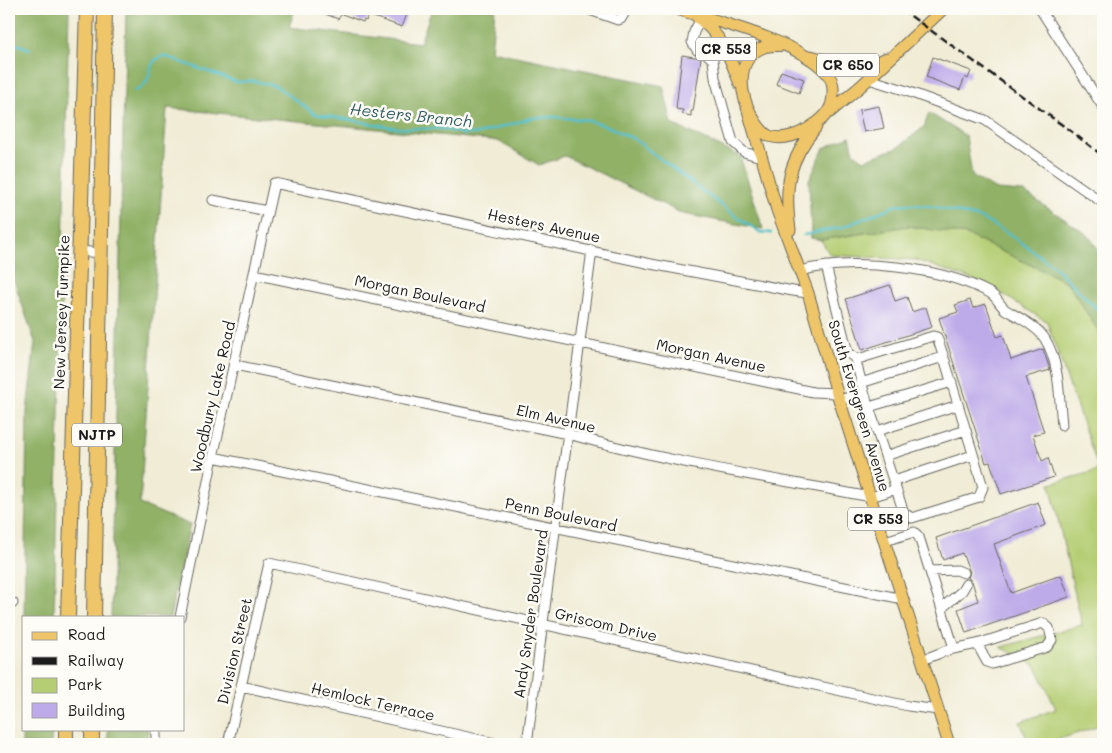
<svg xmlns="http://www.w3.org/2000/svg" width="1112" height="753" viewBox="0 0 1112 753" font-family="Mali,sans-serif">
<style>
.green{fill:#b5ce74;stroke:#687548}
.forest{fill:#90b166;stroke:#566641}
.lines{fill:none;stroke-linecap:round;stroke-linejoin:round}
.stream{stroke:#52bfca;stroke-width:2.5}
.building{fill:#bdaae9}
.minor-casing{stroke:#66655d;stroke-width:11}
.major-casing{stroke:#66655d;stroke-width:13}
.highway-casing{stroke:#66655d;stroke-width:16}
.minor{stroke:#fff;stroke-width:9}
.major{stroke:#eec569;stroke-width:11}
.highway{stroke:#eec569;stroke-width:14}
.rail{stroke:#1c1c1c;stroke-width:2.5;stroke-dasharray:8 4;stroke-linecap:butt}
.labels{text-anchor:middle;stroke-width:5;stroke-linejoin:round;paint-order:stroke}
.shield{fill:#fdfcf7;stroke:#605f5e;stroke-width:1}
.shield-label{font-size:14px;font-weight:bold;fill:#1c1c1c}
.street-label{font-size:15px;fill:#1c1c1c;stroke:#fdfcf7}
.water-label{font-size:16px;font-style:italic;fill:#325d62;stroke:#fdfcf7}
</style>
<rect width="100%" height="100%" fill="#fdfcf7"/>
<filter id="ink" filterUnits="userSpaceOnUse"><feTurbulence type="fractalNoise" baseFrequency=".02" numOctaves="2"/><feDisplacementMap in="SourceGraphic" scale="10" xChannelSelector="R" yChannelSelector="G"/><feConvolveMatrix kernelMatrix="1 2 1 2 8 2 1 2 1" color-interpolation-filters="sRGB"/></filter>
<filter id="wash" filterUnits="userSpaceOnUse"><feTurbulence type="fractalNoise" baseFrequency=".0096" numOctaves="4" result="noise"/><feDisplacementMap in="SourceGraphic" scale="20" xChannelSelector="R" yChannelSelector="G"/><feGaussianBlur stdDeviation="1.12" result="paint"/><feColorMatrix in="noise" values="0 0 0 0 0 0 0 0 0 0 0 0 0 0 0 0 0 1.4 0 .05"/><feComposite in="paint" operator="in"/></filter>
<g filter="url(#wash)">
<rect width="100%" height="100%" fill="#f0ecd6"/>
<path class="green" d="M908 226 967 235 1067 282 1103 338V725L1044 744H1029L1020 722 1056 709 1036 666 1001 647 1082 625 1050 484 1099 470 1047 322 988 285 916 260 830 255 821 240Z"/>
<path class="forest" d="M9 9H69L54 617H24L27 411 35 342 9 266Z
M126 9H295L289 27 420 43 432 9H495L491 51 663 86 672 124 740 156 763 229 683 214 565 156 539 165 498 141 167 108 140 504 190 525 170 617H111Z
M929 113 966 136 972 176 996 190 1024 192 1088 235 1103 256V338L1067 282 967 235 908 226 821 240 811 238 809 180 824 148 850 136 854 153 864 160 897 148 924 127Z
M24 638V729H52L51 744H22Z
M108 729H148V744H108Z"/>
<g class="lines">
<path class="stream" d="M9 41 30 49
M135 91C158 81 142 62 164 56L237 82 254 81 276 86 315 114 397 128 443 129 463 134H478L532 118 554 117 586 120 607 126 634 139 737 217 760 232 771 233
M804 235 843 227 897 205 907 204 936 207 980 218 1008 233 1055 267 1103 315"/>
</g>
<g id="blocks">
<path class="building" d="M313 9H409L402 27 368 15 366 21 364 20 363 22 342 14 338 19Z
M682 55 701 58 693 111H691V116L682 114 683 110 676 109Z
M933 57 971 71 968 79 965 77 960 90 926 77Z
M781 71 804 79 799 93 776 84Z
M879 106 884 128 864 132 859 110Z
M890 285 895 301 907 297 912 312 926 307 932 327 862 350 846 299Z
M970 300 973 308 986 304 997 337 1003 335 1011 360 1043 349 1050 370 1026 377 1044 432 1033 435 1042 461 1048 458 1054 477 1001 494 990 462 986 463 939 318 958 312 955 305Z
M1038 502 1046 525 994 544 1011 593 1061 575 1069 597 966 633 958 609 978 601 972 581 968 578 970 572 962 553 943 560 936 538Z"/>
</g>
</g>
<g filter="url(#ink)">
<use href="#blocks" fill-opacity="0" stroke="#66655d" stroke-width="1"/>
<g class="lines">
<defs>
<path id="minor" d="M587 9 618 20 621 19 627 9
M1040 9 1103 107
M700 20 694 32 692 42 697 50 706 53 713 60 715 78 733 142 744 152 761 157
M869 79 904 90 985 120 1099 200
M213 200 267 211
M80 251 100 253
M826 266 848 353 855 358 864 392 904 513 912 518 979 497 983 487 945 361 940 358 861 383
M800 271C854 257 941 267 990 293 997 297 1000 306 1006 310 1018 317 1038 327 1045 339 1060 363 1059 398 1062 425
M254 274 813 392 837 393
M855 360 933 336 937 337 945 361
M235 365 568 434C667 462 770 478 871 497L896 489
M840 400 864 392
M869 407 952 382
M877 431 958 405
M885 456 966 430
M213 457 903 599
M894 481 973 455
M885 541 914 532 919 537 954 648
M930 571 957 570 964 573
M9 603H13
M942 608 962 591 966 584
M180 617 213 457 274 183 651 264 793 291 808 293
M922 660 948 650 977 644 1043 623 1049 628 1052 640 1047 647 992 664 987 662 977 644
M241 686 499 744
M156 729V744
M228 744 269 563 908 706 938 710
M527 744 592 250"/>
<path id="major" d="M677 9C691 14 704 16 717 21 749 31 785 42 812 60 823 68 833 76 833 89 834 107 827 117 812 126 801 134 783 141 769 136 761 132 756 123 752 116 740 95 734 58 764 47 769 45 776 46 782 45
M697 17C723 36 729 56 740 84
M811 56C841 64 856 71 887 58
M747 107 777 210 808 293 837 393 949 744
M830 112 862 85 943 9
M790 230C784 186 788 161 816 127"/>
<path id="highway" d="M68 617 87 9
M94 617 105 9
M66 744V729
M92 744V729"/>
</defs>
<use href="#minor" class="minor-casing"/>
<use href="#major" class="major-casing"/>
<use href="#highway" class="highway-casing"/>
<use href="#minor" class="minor"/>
<use href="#major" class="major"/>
<use href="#highway" class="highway"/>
<path class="rail" d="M901 9 1072 132 1103 156"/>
</g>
</g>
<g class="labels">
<g class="shield">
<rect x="696" y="37.5" width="60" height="23" rx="4"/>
<rect x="817" y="53.5" width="62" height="23" rx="4"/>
<rect x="72" y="423.5" width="50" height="23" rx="4"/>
<rect x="848" y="507.5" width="60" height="23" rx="4"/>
</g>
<g class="shield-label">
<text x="726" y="54">CR 553</text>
<text x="848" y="70">CR 650</text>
<text x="97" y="440">NJTP</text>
<text x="878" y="524">CR 553</text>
</g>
<g class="street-label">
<text transform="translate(544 226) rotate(12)" y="5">Hesters Avenue</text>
<text transform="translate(420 294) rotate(12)" y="5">Morgan Boulevard</text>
<text transform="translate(62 312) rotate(-88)" y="5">New Jersey Turnpike</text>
<text transform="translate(711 356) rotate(12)" y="5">Morgan Avenue</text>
<text transform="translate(213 397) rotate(-77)" y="5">Woodbury Lake Road</text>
<text transform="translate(859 406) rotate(73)" y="5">South Evergreen Avenue</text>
<text transform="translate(556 419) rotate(13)" y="5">Elm Avenue</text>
<text transform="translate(561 515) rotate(12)" y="5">Penn Boulevard</text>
<text transform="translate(531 614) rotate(-82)" y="5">Andy Snyder Boulevard</text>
<text transform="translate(606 625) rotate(13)" y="5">Griscom Drive</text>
<text transform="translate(235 651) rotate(-77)" y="5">Division Street</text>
<text transform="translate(373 702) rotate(13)" y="5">Hemlock Terrace</text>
</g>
<g class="water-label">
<text transform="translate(411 115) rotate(6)" y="6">Hesters Branch</text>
</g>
</g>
<rect width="1112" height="753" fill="none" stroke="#fdfcf7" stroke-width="30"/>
<rect x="22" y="616" width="162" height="115" fill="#fdfcf7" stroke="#a3a29f"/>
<rect x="32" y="632" width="25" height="8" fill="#eec569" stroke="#a3a29f"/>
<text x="68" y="640" font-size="15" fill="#1c1c1c">Road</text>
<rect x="32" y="657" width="25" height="8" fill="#1c1c1c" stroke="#a3a29f"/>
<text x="68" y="666" font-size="15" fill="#1c1c1c">Railway</text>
<rect x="32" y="678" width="25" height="15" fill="#b5ce74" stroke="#a3a29f"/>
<text x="68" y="690" font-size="15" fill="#1c1c1c">Park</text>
<rect x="32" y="703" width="25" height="15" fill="#bdaae9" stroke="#a3a29f"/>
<text x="68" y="716" font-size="15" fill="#1c1c1c">Building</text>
</svg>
